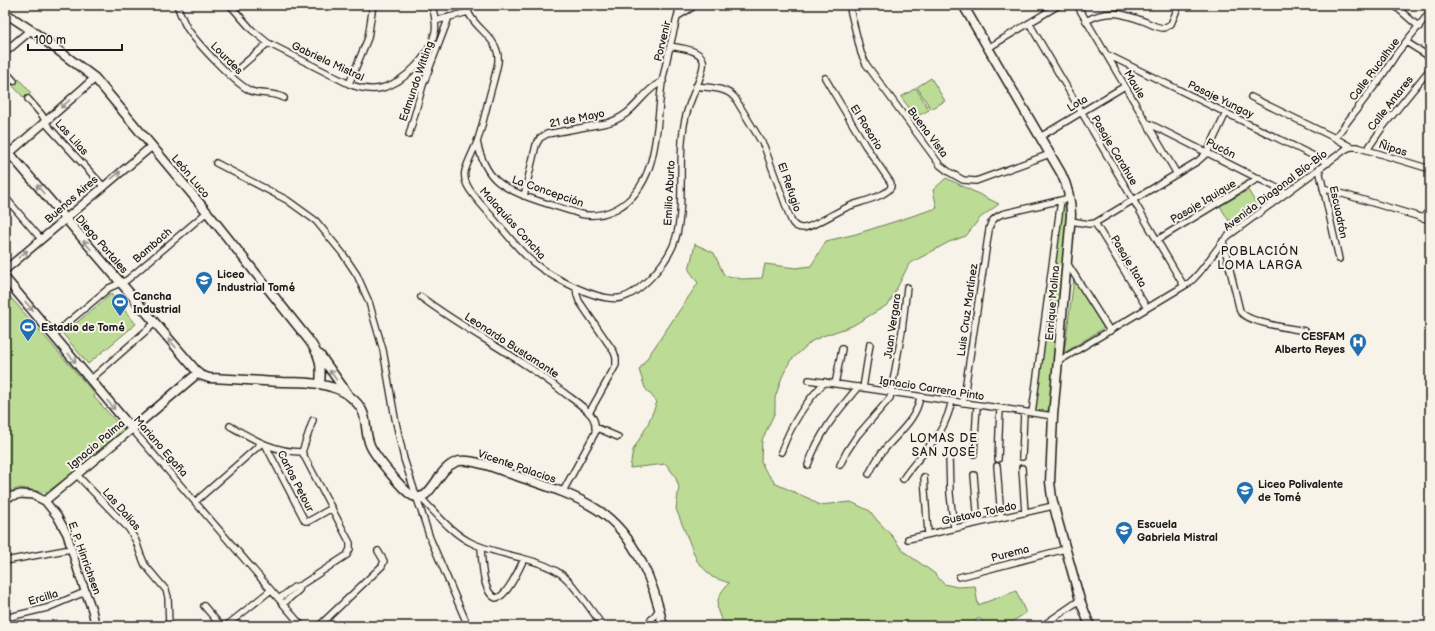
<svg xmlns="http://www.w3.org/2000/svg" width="1435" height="631" viewBox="0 0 1435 631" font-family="'Balsamiq Sans',sans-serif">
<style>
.green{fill:#bcdb94;stroke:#6c7c58}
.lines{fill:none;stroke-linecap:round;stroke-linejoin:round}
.minor-casing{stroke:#1c1c1c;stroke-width:8}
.tertiary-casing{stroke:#1c1c1c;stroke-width:10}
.secondary-casing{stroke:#1c1c1c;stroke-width:11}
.minor{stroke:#f7f3e8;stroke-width:5.5}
.tertiary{stroke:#f7f3e8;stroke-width:7}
.secondary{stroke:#f7f3e8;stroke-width:8}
.oneway{stroke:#94928c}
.labels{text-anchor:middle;stroke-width:4;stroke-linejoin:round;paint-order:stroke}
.street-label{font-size:11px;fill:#1c1c1c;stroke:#f7f3e8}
.poi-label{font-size:11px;font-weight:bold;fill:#1c1c1c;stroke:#f7f3e8;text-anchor:start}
.neighbourhood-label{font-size:12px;letter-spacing:1px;fill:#1c1c1c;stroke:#f7f3e8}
</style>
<rect width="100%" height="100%" fill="#f7f3e8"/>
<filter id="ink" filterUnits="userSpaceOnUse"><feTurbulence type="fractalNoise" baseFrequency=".025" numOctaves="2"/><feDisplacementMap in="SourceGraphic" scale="8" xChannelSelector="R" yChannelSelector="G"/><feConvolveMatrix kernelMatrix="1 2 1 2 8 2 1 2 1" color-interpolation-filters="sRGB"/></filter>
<g filter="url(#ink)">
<path class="green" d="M931 78 945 101 931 109 917 87Z
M19 79 31 93 25 99 12 85Z
M916 88 929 110 916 117 901 97Z
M946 178 999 204 980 218 966 236 949 242 909 264 889 304 852 326 823 336 812 341 790 361 782 377 775 398V412L762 440 761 461 765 470 776 484 810 499 819 505 851 502 870 511 876 519 892 536 903 551 934 573 944 584 957 587 975 586 978 605 1016 591 1026 613 1005 626H987L979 618 968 626H726C713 610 715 597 729 583L712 577 697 561 676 509 679 487 675 476 666 464 630 468 633 450 647 426 657 402 645 388 639 370 698 283 689 270 695 244 714 253 724 275 742 279 762 278 765 264 796 268 811 266 826 241 856 234 937 208 933 190Z
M1248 190 1257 205 1229 221 1220 206Z
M1062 204H1068V208L1049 408 1046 412 1037 411 1035 408Z
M1074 279 1104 328 1064 353Z
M5 291 95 394 94 397 124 430 73 473 46 493 21 488 5 493Z
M111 294 136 324 88 364 63 334Z"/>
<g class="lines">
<defs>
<path id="minor" d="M177 5C180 13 183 21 187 28 197 43 235 84 251 91 261 95 274 92 284 98
M230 5 252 30 268 43 349 84C359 88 370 91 382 88 405 82 430 56 435 32 437 23 434 14 432 5
M467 5C468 27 501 36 498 62 496 74 492 86 489 98 485 113 482 128 477 142 473 152 468 161 465 171 464 176 465 181 467 185 473 197 485 208 493 218 505 232 520 252 534 263 551 277 598 302 620 298 640 294 665 264 673 246 686 216 678 166 683 132 684 123 686 114 689 106 692 95 706 69 703 60 699 49 680 48 670 46
M849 5 861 53 866 64 940 165 949 172 963 180 976 181 1050 154
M1077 5 1177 174
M1394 5 1419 27
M678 16 696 5
M435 21 468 12
M1086 21C1108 8 1124 14 1146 22 1152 25 1158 28 1164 28L1171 24 1179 5
M1029 23 1184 286
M1406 42 1430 57
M988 48 1059 5
M1106 54 1328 163
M5 71 14 81
M231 75 268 43
M349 84 368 38 373 5
M696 86C709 88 726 87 735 98L764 146 791 220C793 225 797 228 803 228 812 228 839 210 850 206 860 202 887 196 891 187V183L865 145 825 78
M1251 97 1335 138 1351 147
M28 99 42 115 48 126 103 186
M1146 122 1287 193
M409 135 423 85 449 17
M1040 137 1125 86
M1335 138 1382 76 1397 53 1430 12
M477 142C480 155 485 170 496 180 513 196 557 206 580 214 593 217 604 215 616 209 660 186 656 124 662 83 667 56 674 31 680 5
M1367 150 1382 128 1430 69
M216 163 287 200 316 221 343 254 357 275 369 302 383 350 395 418 404 459 430 538 468 626
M1319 169 1339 259
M1323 188 1430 220
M524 196 536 145 540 138 547 134 607 123C636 115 640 92 663 81
M5 197 41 239
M1422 218 1430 210
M1071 221 1089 224 1095 223 1198 161 1207 153 1226 113
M1095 223 1147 308
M1157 240 1259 178
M1223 241 1240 311C1247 323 1290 328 1305 331
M1067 263 1110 331
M576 288 577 295 579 301 614 352 616 358V365L589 413
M421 297C467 332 519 356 563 392 572 399 584 406 591 415 595 420 596 426 595 433L562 493
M53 335 109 288 127 280 207 212
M1059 361 1189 283C1205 270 1213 251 1228 236L1346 149 1351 147H1357L1430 169
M90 380 155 323
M809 380 1053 416
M835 384 842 349
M863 388 870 344
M963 403 989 230C990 222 994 217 1002 214L1070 198
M1032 413 1061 200
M230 426C253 439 274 452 302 452
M595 427 618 437
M132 429 302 626
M266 446 305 521H309L332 508
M781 452C791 425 805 402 825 382
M974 454 977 405
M949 456 950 494 954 528
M1022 457 1024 412
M998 459 1000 408
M808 465C819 433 837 412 858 387
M840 465 847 451 857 436 890 398 902 331 907 287
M997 466 1001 518
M1022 468 1025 513
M869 474C873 466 878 457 884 450 898 433 917 419 920 397
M77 475 129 529 136 541 140 553 145 565 166 590 168 597 169 626
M974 475 978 523
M924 477 928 534
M903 479C911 466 922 456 931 444 942 432 948 417 952 401
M420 497C436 513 451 533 472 543 499 556 537 557 561 574 574 583 592 612 603 626
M195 502 262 443
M908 539 1053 506
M481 547C482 560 482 593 496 598 507 597 519 569 524 559
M5 561 71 549
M959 577 1065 549
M279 599 294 587 301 585 347 555 350 549V543L302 452 313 420
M283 604 299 590 301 585
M204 606 221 626
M5 618 47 608 85 592
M226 626 271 590
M319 626 382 566 384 561 378 551
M646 626 659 610
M1042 626 1080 600"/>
<path id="tertiary" d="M5 52 31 30
M5 157 95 78
M5 270 152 146
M5 498 21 494 33 495 45 501 57 516 67 534 78 571 92 610 94 619 93 626
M45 501 132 429"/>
<path id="secondary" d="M963 5 1061 173C1068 187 1071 200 1071 215L1053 416 1050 482 1052 498 1057 518 1080 600 1090 626
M5 13 31 30 95 78 111 97 207 212 308 339C320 355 322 364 320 384
M5 148 200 375 209 378C234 379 258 381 282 382 298 382 315 382 331 387 339 389 348 394 354 400 370 415 363 428 370 445 374 455 404 492 413 496 417 498 421 497 425 495 436 486 441 468 456 462 469 457 498 469 511 474 540 484 572 493 598 510 635 534 655 585 663 626
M5 278 132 429 198 373
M320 355 347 393"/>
</defs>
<use href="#minor" class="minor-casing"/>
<use href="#tertiary" class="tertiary-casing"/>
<use href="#secondary" class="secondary-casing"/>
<use href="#minor" class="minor"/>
<use href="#tertiary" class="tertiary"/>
<use href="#secondary" class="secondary"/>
</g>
<defs><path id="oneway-shaft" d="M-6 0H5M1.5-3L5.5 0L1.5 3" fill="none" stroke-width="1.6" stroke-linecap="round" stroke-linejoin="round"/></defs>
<g class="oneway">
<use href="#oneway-shaft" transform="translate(65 104) rotate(139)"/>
<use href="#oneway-shaft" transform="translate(116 175) rotate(-39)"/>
<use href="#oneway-shaft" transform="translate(40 189) rotate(-130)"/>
<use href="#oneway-shaft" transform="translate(87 245) rotate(-131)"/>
<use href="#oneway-shaft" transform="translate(23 254) rotate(-40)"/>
<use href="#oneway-shaft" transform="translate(29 306) rotate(50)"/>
<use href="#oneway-shaft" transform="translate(172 343) rotate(-131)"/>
<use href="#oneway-shaft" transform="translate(72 358) rotate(50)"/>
<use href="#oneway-shaft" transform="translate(333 375) rotate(-126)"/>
<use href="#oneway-shaft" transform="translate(111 405) rotate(50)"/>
</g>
</g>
<defs>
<symbol id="school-pin" viewBox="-11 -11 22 30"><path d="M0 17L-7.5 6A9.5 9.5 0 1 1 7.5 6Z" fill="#1f6fb2" stroke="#f7f3e8"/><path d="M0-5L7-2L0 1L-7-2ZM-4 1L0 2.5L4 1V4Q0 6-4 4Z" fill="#fff"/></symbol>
<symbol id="stadium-pin" viewBox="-11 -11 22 30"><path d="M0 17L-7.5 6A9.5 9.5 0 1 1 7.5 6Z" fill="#1f6fb2" stroke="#f7f3e8"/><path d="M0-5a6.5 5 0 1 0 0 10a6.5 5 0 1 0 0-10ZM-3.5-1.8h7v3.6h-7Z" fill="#fff"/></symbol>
<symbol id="hospital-pin" viewBox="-11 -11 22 30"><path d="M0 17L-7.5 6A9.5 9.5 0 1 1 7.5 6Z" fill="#1f6fb2" stroke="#f7f3e8"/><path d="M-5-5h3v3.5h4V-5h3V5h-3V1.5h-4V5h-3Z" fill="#fff"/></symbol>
</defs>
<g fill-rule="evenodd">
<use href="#school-pin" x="194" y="270" width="20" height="27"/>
<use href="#stadium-pin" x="110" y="292" width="20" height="27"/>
<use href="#stadium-pin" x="18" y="317" width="20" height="27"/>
<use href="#hospital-pin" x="1348" y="332" width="20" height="27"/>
<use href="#school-pin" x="1235" y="480" width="20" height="27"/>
<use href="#school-pin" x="1114" y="520" width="20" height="27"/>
</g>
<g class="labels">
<g class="street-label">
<text transform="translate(662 41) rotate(-77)" y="4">Porvenir</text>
<text transform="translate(227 58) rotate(45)" y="4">Lourdes</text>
<text transform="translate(328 61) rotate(25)" y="4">Gabriela Mistral</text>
<text transform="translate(1374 69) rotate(-53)" y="4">Calle Rucalhue</text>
<text transform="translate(416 81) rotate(-71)" y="4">Edmundo Witting</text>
<text transform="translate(1135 84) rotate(59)" y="4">Maule</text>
<text transform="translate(1221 99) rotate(26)" y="4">Pasaje Yungay</text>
<text transform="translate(1077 103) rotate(-31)" y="4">Lota</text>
<text transform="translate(1390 103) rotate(-52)" y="4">Calle Antares</text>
<text transform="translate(577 118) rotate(-11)" y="4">21 de Mayo</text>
<text transform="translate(867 127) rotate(58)" y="4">El Rosario</text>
<text transform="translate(928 132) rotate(53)" y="4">Buena Vista</text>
<text transform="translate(72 137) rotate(48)" y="4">Las Lilas</text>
<text transform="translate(1221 148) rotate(27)" y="4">Pucón</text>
<text transform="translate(1393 148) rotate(17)" y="4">Ñipas</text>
<text transform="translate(1115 150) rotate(59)" y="4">Pasaje Carahue</text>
<text transform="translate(191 176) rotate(50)" y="4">León Luco</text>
<text transform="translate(790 187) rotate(71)" y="4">El Refugio</text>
<text transform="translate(1275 190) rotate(-37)" y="4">Avenida Diagonal Bío-Bío</text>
<text transform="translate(548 191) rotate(19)" y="4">La Concepción</text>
<text transform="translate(669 193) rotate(-87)" y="4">Emilio Aburto</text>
<text transform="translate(71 199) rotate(-41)" y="4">Buenos Aires</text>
<text transform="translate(1203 201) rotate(-31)" y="4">Pasaje Iquique</text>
<text transform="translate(1339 212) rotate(78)" y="4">Escuadrón</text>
<text transform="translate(513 223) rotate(48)" y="4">Malaquías Concha</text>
<text transform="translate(102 244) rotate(49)" y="4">Diego Portales</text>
<text transform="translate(152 245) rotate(-41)" y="4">Bambach</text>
<text transform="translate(1129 261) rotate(59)" y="4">Pasaje Itata</text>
<text transform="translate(1052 303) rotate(-85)" y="4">Enrique Molina</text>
<text transform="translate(967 310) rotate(-82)" y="4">Luis Cruz Martínez</text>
<text transform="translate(892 326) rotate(-82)" y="4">Juan Vergara</text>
<text transform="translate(512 345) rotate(33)" y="4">Leonardo Bustamante</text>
<text transform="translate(932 388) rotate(9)" y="4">Ignacio Carrera Pinto</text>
<text transform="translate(96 444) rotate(-40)" y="4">Ignacio Palma</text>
<text transform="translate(161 446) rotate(49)" y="4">Mariano Egaña</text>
<text transform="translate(517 466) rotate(19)" y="4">Vicente Palacios</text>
<text transform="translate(296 481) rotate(63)" y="4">Carlos Petour</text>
<text transform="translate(122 509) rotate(49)" y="4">Las Dalias</text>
<text transform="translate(979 513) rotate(-12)" y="4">Gustavo Toledo</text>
<text transform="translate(1010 553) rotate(-15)" y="4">Purema</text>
<text transform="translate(85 558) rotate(70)" y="4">E. P. Hinrichsen</text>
<text transform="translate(43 597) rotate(-17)" y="4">Ercilla</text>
</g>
<g class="poi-label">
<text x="217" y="278">Liceo<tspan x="217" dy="13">Industrial Tomé</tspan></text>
<text x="133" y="300">Cancha<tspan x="133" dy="13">Industrial</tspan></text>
<text x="41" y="331">Estadio de Tomé</text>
<text x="1345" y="340" text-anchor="end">CESFAM<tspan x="1345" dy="13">Alberto Reyes</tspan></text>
<text x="1258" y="488">Liceo Polivalente<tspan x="1258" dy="13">de Tomé</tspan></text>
<text x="1137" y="528">Escuela<tspan x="1137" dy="13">Gabriela Mistral</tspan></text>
</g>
<g class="neighbourhood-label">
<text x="1260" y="255">POBLACIÓN<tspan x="1260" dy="14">LOMA LARGA</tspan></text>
<text x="944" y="442">LOMAS DE<tspan x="944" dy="14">SAN JOSÉ</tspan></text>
</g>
</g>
<rect width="1435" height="631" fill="none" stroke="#f7f3e8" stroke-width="20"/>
<rect x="10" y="10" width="1415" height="611" fill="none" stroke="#1c1c1c" stroke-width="1.5" filter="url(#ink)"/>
<path d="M28 44v6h94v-6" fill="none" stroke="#1c1c1c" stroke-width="2"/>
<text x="34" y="44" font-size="12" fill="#1c1c1c" stroke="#f7f3e8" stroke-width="3" paint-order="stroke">100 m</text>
</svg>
